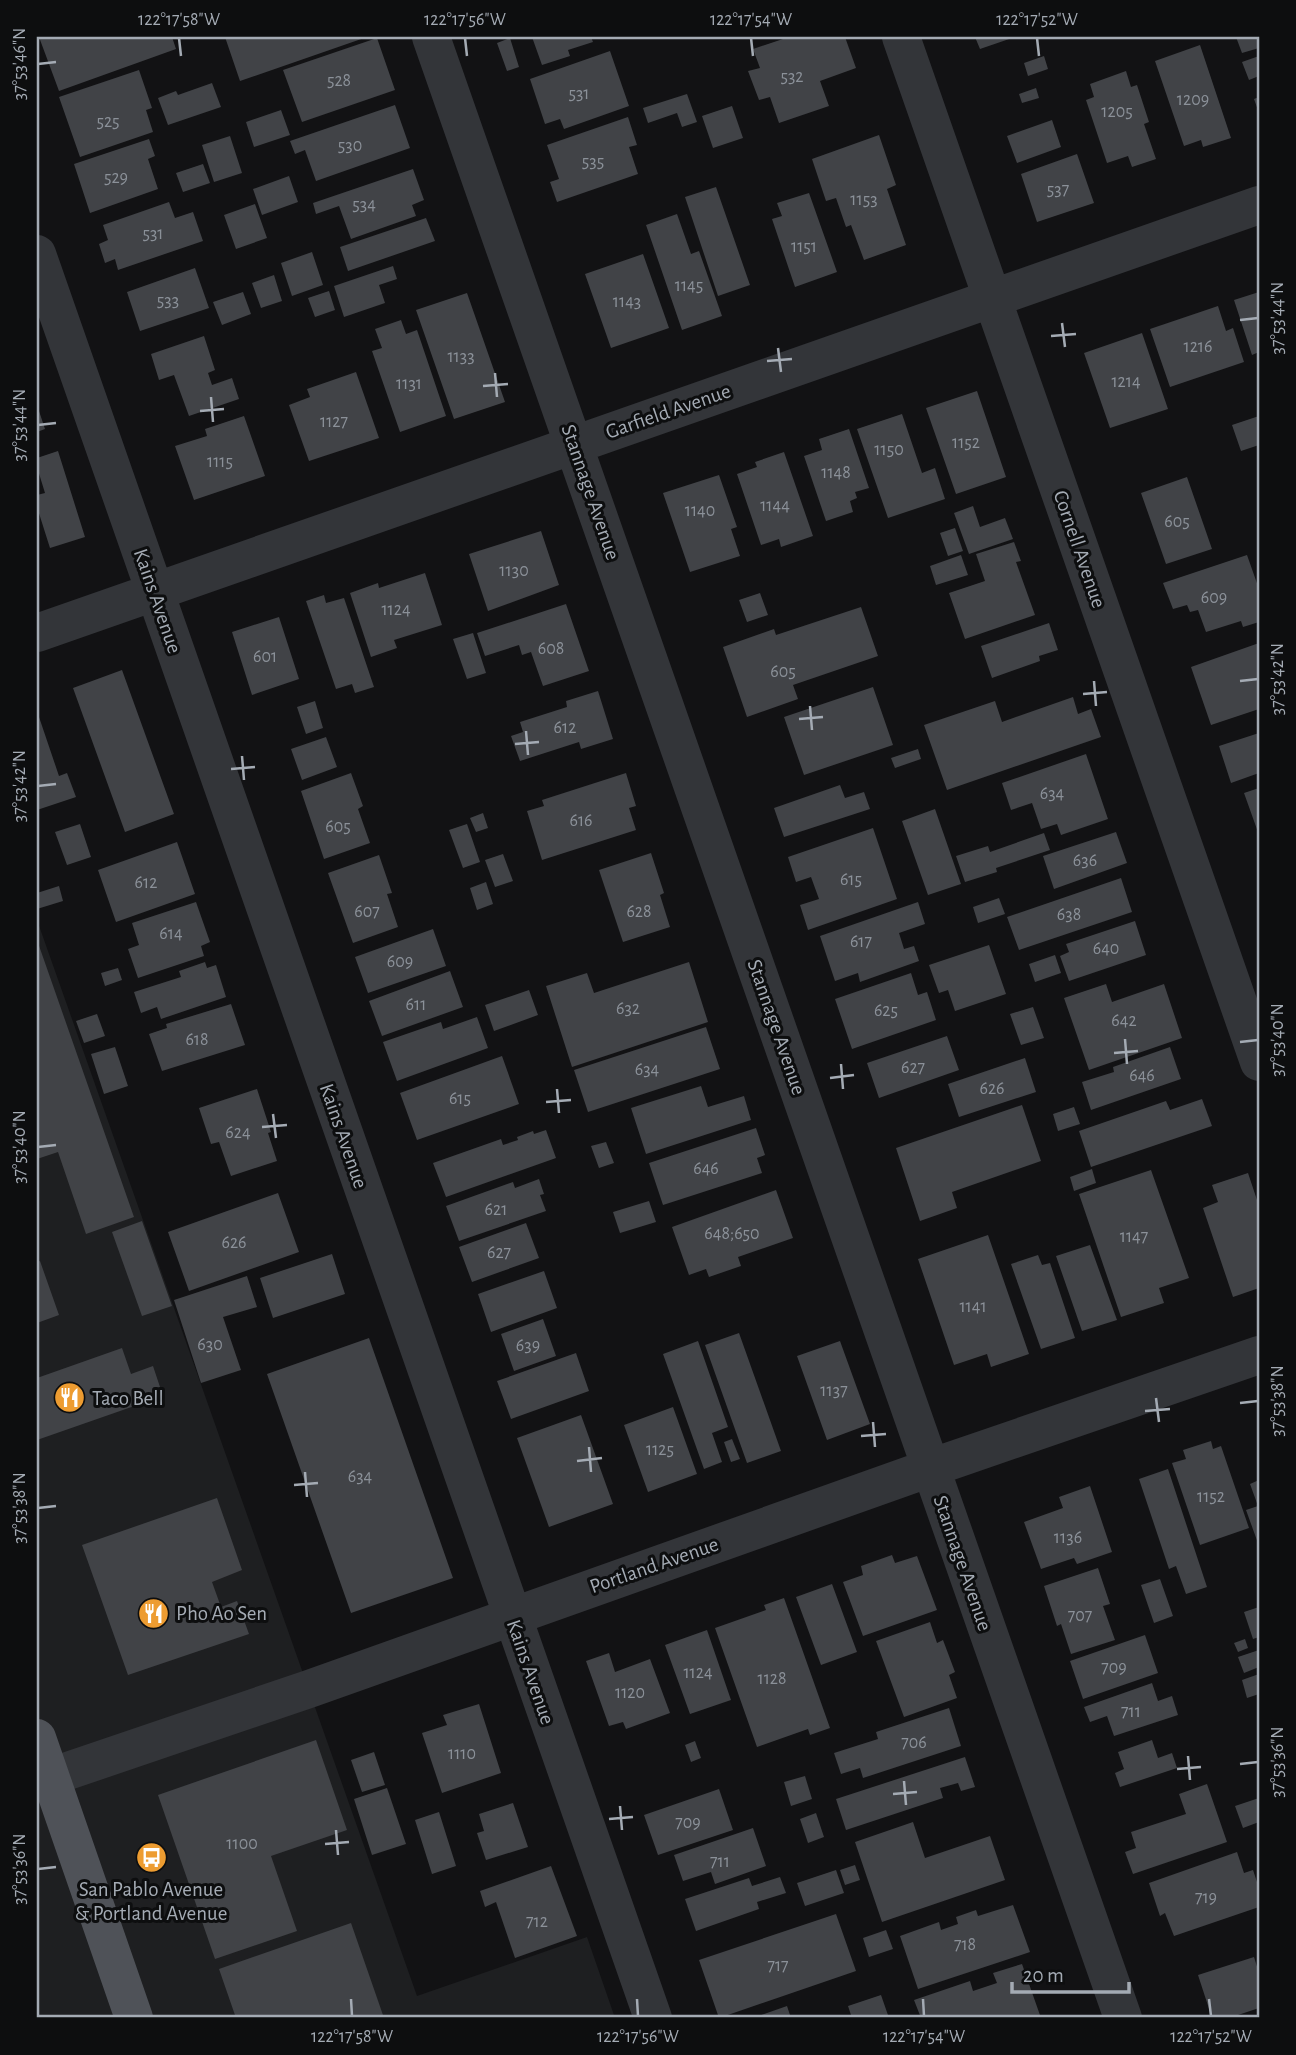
<svg xmlns="http://www.w3.org/2000/svg" width="1296" height="2055" viewBox="0 0 1296 2055" font-family="'Alegreya Sans',sans-serif">
<style>
.built{fill:#1e1f21}
.building{fill:#414347}
.lines{fill:none;stroke-linecap:round;stroke-linejoin:round}
.minor{stroke:#333539;stroke-width:38}
.major{stroke:#4f5258;stroke-width:38}
.ticks{fill:none;stroke:#a4abb4;stroke-width:2.5}
.labels{text-anchor:middle;stroke-width:6;stroke-linejoin:round;paint-order:stroke}
.number-label{font-size:18px;fill:#8b9199}
.street-label{font-size:21px;fill:#a4abb4;stroke:#0d0e0f}
.poi-label{font-size:21px;fill:#a4abb4;stroke:#0d0e0f;text-anchor:start}
.neatline{fill:none;stroke:#a4abb4;stroke-width:2.5}
.ticks-label{font-size:18px;text-anchor:middle;fill:#a4abb4}
</style>
<rect width="100%" height="100%" fill="#121214"/>
<path class="built" d="M37 920 417 1996 587 1937 615 2018H37Z"/>
<path class="building" d="M39 37H172L176 49 59 91Z
M225 37H367L240 81Z
M532 37H591L593 42 568 50 570 56 542 65Z
M789 37H845L856 68 820 81 829 106 779 123 770 97 759 100 748 71 760 68 753 49Z
M975 37H1015L980 49Z
M1236 37H1259V48L1242 53Z
M377 38 395 90 302 122 283 70Z
M510 38 519 67 507 71 497 43Z
M1200 45 1231 138 1203 147 1201 140 1184 146 1155 61Z
M610 51 629 106 564 129 560 119 545 124 530 79Z
M1044 56 1048 69 1028 76 1024 63Z
M1259 56V76L1249 80 1242 62Z
M139 70 152 108 146 110 153 132 80 157 59 97Z
M1126 71 1131 87 1137 85 1149 122 1144 124 1156 159 1132 167 1128 156 1107 163 1086 100 1094 97 1090 84Z
M212 83 221 107 168 125 158 98 176 91 178 95Z
M1036 88 1039 98 1022 103 1019 94Z
M687 94 697 122 682 127 677 113 648 123 643 108Z
M1259 97V113L1254 99Z
M395 105 410 148 316 181 305 150 295 154 290 141Z
M732 106 743 138 713 148 702 116Z
M281 110 290 135 254 147 246 122Z
M628 117 637 145 629 147 638 174 557 202 550 182 559 179 547 145Z
M1052 120 1061 147 1017 163 1007 136Z
M879 135 896 185 887 189 906 245 864 260 851 225 846 227 836 198 826 201 812 159Z
M230 136 242 173 214 182 202 145Z
M149 139 155 156 148 159 158 189 90 213 74 164Z
M1077 154 1094 203 1037 222 1021 174Z
M203 164 210 183 183 192 176 173Z
M413 169 424 200 412 205 416 216 351 239 339 206 316 214 313 203Z
M289 176 298 202 262 215 253 189Z
M716 187 750 285 718 296 685 197Z
M809 193 837 272 795 287 772 219 782 216 777 203Z
M169 202 175 218 193 212 203 241 118 270 115 259 105 263 99 244 108 240 103 225Z
M255 204 267 238 236 249 224 215Z
M677 214 691 254 699 251 722 316 682 330 646 225Z
M426 218 435 241 348 271 340 247Z
M312 252 323 285 292 296 281 263Z
M643 254 669 328 611 348 585 274Z
M393 266 397 279 379 285 385 303 344 317 334 286Z
M195 268 209 308 140 331 127 292Z
M274 275 282 301 261 308 252 283Z
M329 291 335 310 315 317 308 298Z
M243 292 251 314 222 325 213 302Z
M1259 292V352L1252 355 1234 300Z
M467 293 505 402 454 419 416 310Z
M1218 306 1226 331 1233 328 1244 362 1170 387 1150 329Z
M401 320 406 334 417 330 446 416 400 432 372 351 382 348 375 329Z
M1142 333 1168 409 1110 428 1084 353Z
M204 336 215 370 208 373 212 385 232 378 239 399 189 416 174 375 159 380 151 354Z
M356 372 379 438 309 461 289 405 310 397 307 389Z
M977 391 1006 477 956 494 926 408Z
M37 405 45 429 37 432Z
M902 414 922 473 935 468 945 499 888 518 857 429Z
M244 416 265 476 194 500 175 446 207 436 205 429Z
M1259 416V445L1241 451 1232 425Z
M849 429 869 488 855 492 857 498 850 501 853 512 826 521 804 456 822 450 819 439Z
M58 451 85 537 50 548 37 507V495L45 493 37 467V458Z
M784 452 813 536 781 547 779 539 761 545 737 474 757 467 755 462Z
M719 475 737 527 731 529 740 556 690 572 663 493Z
M1187 477 1212 549 1166 564 1141 493Z
M973 506 980 527 1005 518 1013 539 969 554 954 513Z
M955 528 963 551 948 556 940 533Z
M541 531 559 585 488 611 469 554Z
M1014 542 1021 561 1016 562 1035 615 965 639 949 593 985 581 976 554Z
M961 555 968 575 936 585 930 566Z
M1247 555 1259 589V622L1243 627 1241 621 1206 632 1198 610 1190 612 1187 605 1173 609 1163 583Z
M425 573 442 625 394 640 397 648 371 657 350 593 378 583 379 588Z
M760 593 768 615 747 622 739 600Z
M324 595 326 603 344 598 374 687 355 693 352 684 336 689 306 601Z
M566 604 589 671 543 686 531 652 522 655 519 645 485 656 477 633Z
M861 607 878 656 793 685 798 699 747 717 723 647 774 629 776 635Z
M279 617 299 679 252 695 232 632Z
M1049 623 1058 650 1039 656 1040 661 992 678 981 646Z
M473 633 486 673 467 679 453 639Z
M1259 643V709L1211 725 1191 667Z
M122 670 174 814 125 832 73 688Z
M873 687 893 745 804 775 784 717Z
M598 691 613 739 581 749 579 742 520 761 511 736 523 732 520 722 567 707 566 701Z
M1073 697 1078 714 1091 709 1101 737 947 790 924 725 995 701 1002 722Z
M315 701 323 728 306 734 297 707Z
M39 717 59 776 67 773 76 797 37 810V718Z
M1259 733V773L1231 783 1219 746Z
M326 737 337 767 302 780 291 749Z
M918 749 921 759 895 768 891 758Z
M1086 754 1108 819 1061 835 1057 824 1041 829 1032 803 1011 810 1002 783Z
M351 773 363 806 358 809 370 843 324 859 301 791Z
M626 773 636 806 629 808 636 830 542 860 527 811 544 806 542 800Z
M840 785 845 798 864 792 870 809 784 837 774 808Z
M1259 788V835L1244 793Z
M935 809 961 884 928 895 902 821Z
M483 813 488 828 476 832 470 818Z
M80 824 91 857 67 865 55 832Z
M467 824 480 862 463 868 449 830Z
M873 828 897 899 808 930 800 905 819 899 811 877 796 882 788 857Z
M1116 832 1127 863 1054 889 1043 856Z
M1044 833 1050 850 996 868 997 872 965 882 956 856 988 846 990 852Z
M177 842 195 894 116 922 98 870Z
M651 853 664 893 660 895 670 927 623 942 599 870Z
M503 854 513 881 495 887 485 860Z
M379 855 392 893 387 894 398 927 353 943 328 873Z
M1121 878 1132 912 1019 950 1007 917Z
M486 882 493 904 477 910 470 888Z
M59 886 63 901 37 909V893Z
M999 898 1005 914 978 923 973 907Z
M196 902 210 942 201 946 204 956 138 978 128 949 139 945 132 923Z
M918 902 925 924 899 933 904 949 914 946 919 961 860 982 858 973 835 981 820 936Z
M1135 921 1146 955 1069 981 1060 956 1069 952 1066 944Z
M433 929 446 966 368 993 355 957Z
M37 940 134 1217 86 1234 58 1152 37 1159Z
M989 945 1006 994 955 1011 948 990 939 993 929 965Z
M1055 955 1061 973 1035 982 1029 964Z
M205 962 207 968 216 965 226 997 161 1019 157 1007 141 1013 134 992 181 977 179 971Z
M689 962 708 1022 572 1067 546 986 587 973 594 993Z
M118 968 122 980 105 986 101 973Z
M450 971 463 1007 382 1036 369 1001Z
M911 973 918 995 927 992 936 1020 852 1049 835 999Z
M1106 984 1112 1002 1164 984 1182 1038 1089 1070 1064 998Z
M529 990 538 1015 494 1031 485 1005Z
M231 1004 245 1045 162 1071 149 1034 167 1028 166 1024Z
M1033 1007 1044 1038 1021 1045 1010 1014Z
M97 1014 105 1036 84 1043 76 1021Z
M477 1017 488 1048 397 1081 383 1042 441 1022 443 1029Z
M706 1027 720 1069 588 1112 574 1070Z
M947 1036 959 1070 879 1098 867 1063Z
M115 1047 128 1086 104 1094 91 1054Z
M1170 1047 1181 1079 1091 1110 1082 1082 1114 1072 1113 1067Z
M502 1056 519 1104 417 1140 400 1093Z
M1025 1058 1036 1092 959 1117 948 1084Z
M701 1086 708 1107 744 1096 751 1120 646 1154 631 1108Z
M257 1089 271 1132 268 1133 277 1161 231 1176 219 1142 211 1144 199 1108Z
M1202 1099 1212 1126 1091 1167 1079 1131 1166 1101 1170 1110Z
M1022 1105 1041 1161 952 1192 957 1208 920 1221 896 1148Z
M1074 1107 1080 1124 1058 1131 1053 1114Z
M756 1128 765 1155 757 1158 762 1173 663 1205 649 1163Z
M546 1130 556 1158 446 1197 433 1163 501 1139 503 1145 518 1140 517 1137 533 1131 534 1134Z
M606 1142 614 1163 599 1168 591 1146Z
M1092 1169 1096 1183 1074 1191 1070 1177Z
M1151 1170 1189 1278 1159 1288 1164 1303 1121 1317 1079 1194Z
M1248 1173 1259 1206V1288L1233 1297 1203 1208 1218 1202 1212 1185Z
M539 1179 544 1194 540 1195 546 1211 459 1241 446 1206 513 1182 515 1188Z
M776 1190 793 1238 738 1257 741 1266 709 1277 706 1269 689 1275 672 1227Z
M278 1193 299 1252 189 1291 168 1232Z
M649 1201 656 1222 620 1233 613 1212Z
M142 1221 172 1306 142 1316 112 1232Z
M526 1223 539 1258 472 1282 459 1247Z
M988 1235 1029 1354 991 1367 987 1354 954 1365 918 1259Z
M1090 1245 1117 1320 1082 1331 1056 1256Z
M332 1254 345 1294 273 1318 260 1278Z
M1038 1255 1042 1265 1050 1263 1075 1338 1041 1349 1011 1264Z
M40 1261 59 1315 37 1323V1262Z
M544 1271 557 1308 491 1332 478 1294Z
M247 1276 257 1307 223 1317 241 1370 201 1383 174 1300Z
M543 1319 556 1356 514 1371 501 1334Z
M739 1333 781 1451 747 1463 705 1345Z
M369 1338 453 1578 351 1613 267 1374Z
M698 1341 728 1427 712 1433 722 1462 704 1469 663 1354Z
M840 1341 870 1424 827 1440 797 1356Z
M122 1348 131 1374 153 1366 163 1396 37 1440V1378Z
M576 1353 589 1391 511 1419 497 1381Z
M673 1407 697 1474 648 1492 624 1425Z
M581 1415 613 1504 549 1527 517 1438Z
M732 1439 740 1459 731 1462 724 1442Z
M1211 1441 1213 1449 1221 1446 1249 1528 1200 1545 1172 1463 1186 1459 1183 1450Z
M1168 1469 1207 1587 1186 1594 1176 1566 1169 1569 1139 1479Z
M1259 1480V1546L1246 1510 1258 1506 1250 1484Z
M1090 1486 1112 1552 1077 1564 1074 1558 1041 1569 1024 1522 1063 1508 1059 1497Z
M217 1498 242 1570 212 1582 221 1607 237 1601 249 1634 128 1675 82 1545Z
M892 1555 895 1563 917 1556 937 1610 863 1636 843 1582 863 1575 861 1566Z
M1098 1568 1110 1604 1103 1606 1115 1640 1071 1654 1061 1624 1057 1626 1044 1586Z
M1160 1579 1173 1616 1154 1623 1141 1585Z
M832 1584 857 1652 821 1665 796 1597Z
M784 1598 830 1728 810 1735 808 1729 757 1747 715 1628 766 1610 764 1605Z
M1259 1607V1637L1253 1639 1244 1612Z
M930 1622 937 1643 943 1640 955 1672 949 1675 957 1698 904 1717 876 1641Z
M707 1630 731 1700 690 1714 665 1645Z
M1145 1635 1158 1673 1083 1699 1070 1661Z
M1245 1639 1248 1648 1238 1652 1234 1643Z
M1259 1650V1667L1244 1673 1238 1657Z
M609 1653 615 1672 650 1659 670 1713 626 1729 623 1722 609 1726 586 1661Z
M1259 1674V1694L1247 1698 1242 1680Z
M1152 1683 1158 1701 1172 1696 1178 1715 1114 1736 1107 1716 1090 1722 1084 1707Z
M479 1704 501 1773 442 1793 422 1733 447 1725 443 1715Z
M949 1708 961 1746 863 1778 860 1768 841 1774 834 1753 878 1739 876 1732Z
M316 1740 347 1830 271 1856 297 1931 215 1959 158 1795Z
M1152 1740 1158 1758 1172 1753 1177 1768 1120 1787 1115 1773 1124 1769 1118 1752Z
M695 1741 701 1758 691 1762 685 1745Z
M374 1752 385 1785 362 1792 351 1760Z
M965 1757 975 1787 961 1791 958 1783 940 1788 943 1798 846 1830 836 1799Z
M805 1776 812 1799 791 1806 784 1782Z
M1207 1784 1227 1842 1133 1874 1125 1852 1136 1848 1131 1832 1186 1814 1179 1794Z
M387 1788 406 1844 372 1855 354 1799Z
M719 1789 733 1830 658 1855 644 1815Z
M1259 1798V1822L1243 1828 1235 1806Z
M513 1803 528 1847 486 1860 477 1833 484 1831 479 1814Z
M439 1812 456 1866 432 1874 415 1820Z
M816 1813 824 1837 808 1843 800 1819Z
M913 1822 925 1858 990 1836 1005 1880 882 1922 855 1842Z
M753 1828 766 1866 715 1884 711 1872 683 1881 674 1855Z
M1237 1852 1244 1873 1253 1870 1259 1888V1907L1174 1936 1165 1913 1160 1916 1149 1883Z
M855 1865 860 1880 845 1885 840 1870Z
M551 1866 577 1936 515 1958 496 1902 485 1907 480 1891Z
M836 1870 844 1893 805 1906 797 1883Z
M780 1877 786 1893 757 1902 759 1909 696 1931 685 1899 749 1878 752 1886Z
M1013 1905 1030 1952 918 1989 900 1936 939 1922 941 1930 958 1924 956 1917 976 1910 978 1916Z
M836 1914 856 1971 719 2018 699 1960Z
M351 1923 384 2018H236L219 1969Z
M886 1930 893 1949 869 1957 863 1938Z
M1254 1957 1259 1973V2008L1229 2018H1212L1198 1975Z
M1022 1964 1041 2018H921L914 2000 970 1981 973 1991 997 1983 993 1973Z
M881 1995 889 2018H852L848 2006Z
M787 2006 791 2018H753Z"/>
<g class="lines">
<path class="minor" d="M431 37 1123 2018
M901 37 1259 1062
M37 254 653 2018
M37 633 1259 205
M50 1777 309 1689 930 1468 1259 1355"/>
<path class="major" d="M37 1738 134 2018"/>
</g>
<path class="ticks" d="M179 38 181 56M465 38 467 56M751 38 753 56M1037 38 1039 56M38 64 56 62M1240 320 1258 318M1062 323 1065 347M1051 336 1076 334M778 348 781 372M767 361 792 359M495 373 497 397M483 386 508 384M211 397 213 422M200 411 224 409M38 425 56 423M1094 681 1096 706M1240 681 1258 679M1083 694 1107 692M810 706 812 730M799 719 823 717M526 731 528 755M515 744 539 742M242 756 244 780M231 769 255 767M38 786 56 784M1125 1039 1127 1064M1240 1042 1258 1040M1114 1053 1138 1051M841 1064 843 1089M830 1078 854 1075M557 1089 559 1113M546 1102 571 1100M273 1114 276 1138M262 1127 287 1125M38 1147 56 1145M1156 1398 1159 1422M1240 1403 1258 1401M1145 1411 1170 1409M873 1422 875 1447M861 1436 886 1434M589 1447 591 1472M577 1461 602 1458M305 1472 307 1497M294 1485 318 1483M38 1508 56 1506M1188 1756 1190 1780M1240 1764 1258 1762M1177 1769 1201 1767M904 1781 906 1805M893 1794 917 1792M620 1806 622 1830M609 1819 633 1817M336 1830 338 1855M325 1844 349 1842M38 1869 56 1867M351 1999 352 2016M637 1999 638 2016M923 1999 924 2016M1209 1999 1211 2016"/>
<defs>
<symbol id="restaurant-disc" viewBox="-11 -11 22 22"><circle r="9.5" fill="#ed9c31" stroke="#0d0e0f"/><path d="M-5-6h1v4h1v-4h1v4h1v-4h1v5L-1.5 .5V6h-2V.5L-5-1ZM5-6V6H3V1.5H1.5Q1.5-4 5-6Z" fill="#fff"/></symbol>
<symbol id="bus-disc" viewBox="-11 -11 22 22"><circle r="9.5" fill="#ed9c31" stroke="#0d0e0f"/><path d="M-5-6H5V4H4V6H2V4H-2V6H-4V4H-5ZM-3.5-4V0h7V-4ZM-3.5 1.2v1.5H-2V1.2ZM2 1.2v1.5H3.5V1.2Z" fill="#fff"/></symbol>
</defs>
<g fill-rule="evenodd">
<use href="#restaurant-disc" x="52" y="1380" width="35" height="35"/>
<use href="#restaurant-disc" x="136" y="1596" width="35" height="35"/>
<use href="#bus-disc" x="134" y="1840" width="35" height="35"/>
</g>
<g class="labels">
<g class="number-label">
<text x="792" y="82">532</text>
<text x="339" y="86">528</text>
<text x="579" y="99">531</text>
<text x="1193" y="105">1209</text>
<text x="1117" y="117">1205</text>
<text x="108" y="127">525</text>
<text x="350" y="151">530</text>
<text x="593" y="167">535</text>
<text x="116" y="183">529</text>
<text x="1058" y="195">537</text>
<text x="864" y="205">1153</text>
<text x="364" y="210">534</text>
<text x="153" y="239">531</text>
<text x="804" y="252">1151</text>
<text x="689" y="291">1145</text>
<text x="168" y="306">533</text>
<text x="627" y="307">1143</text>
<text x="1198" y="352">1216</text>
<text x="461" y="362">1133</text>
<text x="1126" y="387">1214</text>
<text x="409" y="389">1131</text>
<text x="334" y="427">1127</text>
<text x="966" y="448">1152</text>
<text x="889" y="455">1150</text>
<text x="220" y="467">1115</text>
<text x="836" y="478">1148</text>
<text x="775" y="511">1144</text>
<text x="700" y="516">1140</text>
<text x="1177" y="527">605</text>
<text x="514" y="576">1130</text>
<text x="1214" y="603">609</text>
<text x="396" y="615">1124</text>
<text x="551" y="654">608</text>
<text x="265" y="662">601</text>
<text x="783" y="677">605</text>
<text x="565" y="733">612</text>
<text x="1052" y="799">634</text>
<text x="581" y="826">616</text>
<text x="338" y="832">605</text>
<text x="1085" y="866">636</text>
<text x="851" y="885">615</text>
<text x="146" y="888">612</text>
<text x="367" y="917">607</text>
<text x="639" y="917">628</text>
<text x="1069" y="920">638</text>
<text x="171" y="939">614</text>
<text x="861" y="947">617</text>
<text x="1106" y="954">640</text>
<text x="400" y="967">609</text>
<text x="416" y="1010">611</text>
<text x="628" y="1014">632</text>
<text x="886" y="1016">625</text>
<text x="1124" y="1026">642</text>
<text x="197" y="1045">618</text>
<text x="913" y="1073">627</text>
<text x="647" y="1075">634</text>
<text x="1142" y="1081">646</text>
<text x="992" y="1094">626</text>
<text x="460" y="1104">615</text>
<text x="238" y="1138">624</text>
<text x="706" y="1174">646</text>
<text x="496" y="1215">621</text>
<text x="732" y="1239">648;650</text>
<text x="1134" y="1242">1147</text>
<text x="234" y="1248">626</text>
<text x="499" y="1258">627</text>
<text x="973" y="1312">1141</text>
<text x="210" y="1350">630</text>
<text x="528" y="1351">639</text>
<text x="834" y="1396">1137</text>
<text x="660" y="1455">1125</text>
<text x="360" y="1482">634</text>
<text x="1211" y="1502">1152</text>
<text x="1068" y="1543">1136</text>
<text x="1080" y="1621">707</text>
<text x="1114" y="1673">709</text>
<text x="698" y="1678">1124</text>
<text x="772" y="1684">1128</text>
<text x="630" y="1698">1120</text>
<text x="1131" y="1717">711</text>
<text x="914" y="1748">706</text>
<text x="462" y="1759">1110</text>
<text x="688" y="1828">709</text>
<text x="242" y="1849">1100</text>
<text x="720" y="1867">711</text>
<text x="1206" y="1903">719</text>
<text x="537" y="1927">712</text>
<text x="965" y="1950">718</text>
<text x="778" y="1971">717</text>
</g>
<g class="street-label">
<text transform="translate(668 411) rotate(-19)" y="7">Garfield Avenue</text>
<text transform="translate(591 492) rotate(71)" y="7">Stannage Avenue</text>
<text transform="translate(1080 549) rotate(71)" y="7">Cornell Avenue</text>
<text transform="translate(158 601) rotate(71)" y="7">Kains Avenue</text>
<text transform="translate(777 1027) rotate(71)" y="7">Stannage Avenue</text>
<text transform="translate(344 1136) rotate(71)" y="7">Kains Avenue</text>
<text transform="translate(963 1563) rotate(71)" y="7">Stannage Avenue</text>
<text transform="translate(654 1565) rotate(-19)" y="7">Portland Avenue</text>
<text transform="translate(531 1672) rotate(71)" y="7">Kains Avenue</text>
</g>
<g class="poi-label">
<text x="92" y="1405">Taco Bell</text>
<text x="176" y="1620">Pho Ao Sen</text>
<text x="151" y="1896" text-anchor="middle">San Pablo Avenue<tspan x="151" dy="24">&amp; Portland Avenue</tspan></text>
</g>
</g>
<rect width="1296" height="2055" fill="none" stroke="#0d0e0f" stroke-width="77"/>
<path d="M1012 1982v10h117v-10" fill="none" stroke="#a4abb4" stroke-width="3.5"/>
<text x="1023" y="1982" font-size="21" fill="#a4abb4" stroke="#0d0e0f" stroke-width="5" paint-order="stroke">20 m</text>
<rect x="38" y="38" width="1220" height="1978" class="neatline"/>
<g class="ticks-label">
<text x="179" y="25">122°17'58"W</text>
<text x="465" y="25">122°17'56"W</text>
<text x="751" y="25">122°17'54"W</text>
<text x="1037" y="25">122°17'52"W</text>
<text transform="translate(19 64) rotate(-90)" y="6">37°53'46"N</text>
<text transform="translate(1277 318) rotate(-90)" y="6">37°53'44"N</text>
<text transform="translate(19 425) rotate(-90)" y="6">37°53'44"N</text>
<text transform="translate(1277 679) rotate(-90)" y="6">37°53'42"N</text>
<text transform="translate(19 786) rotate(-90)" y="6">37°53'42"N</text>
<text transform="translate(1277 1040) rotate(-90)" y="6">37°53'40"N</text>
<text transform="translate(19 1147) rotate(-90)" y="6">37°53'40"N</text>
<text transform="translate(1277 1401) rotate(-90)" y="6">37°53'38"N</text>
<text transform="translate(19 1508) rotate(-90)" y="6">37°53'38"N</text>
<text transform="translate(1277 1762) rotate(-90)" y="6">37°53'36"N</text>
<text transform="translate(19 1869) rotate(-90)" y="6">37°53'36"N</text>
<text x="352" y="2042">122°17'58"W</text>
<text x="638" y="2042">122°17'56"W</text>
<text x="924" y="2042">122°17'54"W</text>
<text x="1211" y="2042">122°17'52"W</text>
</g>
</svg>
